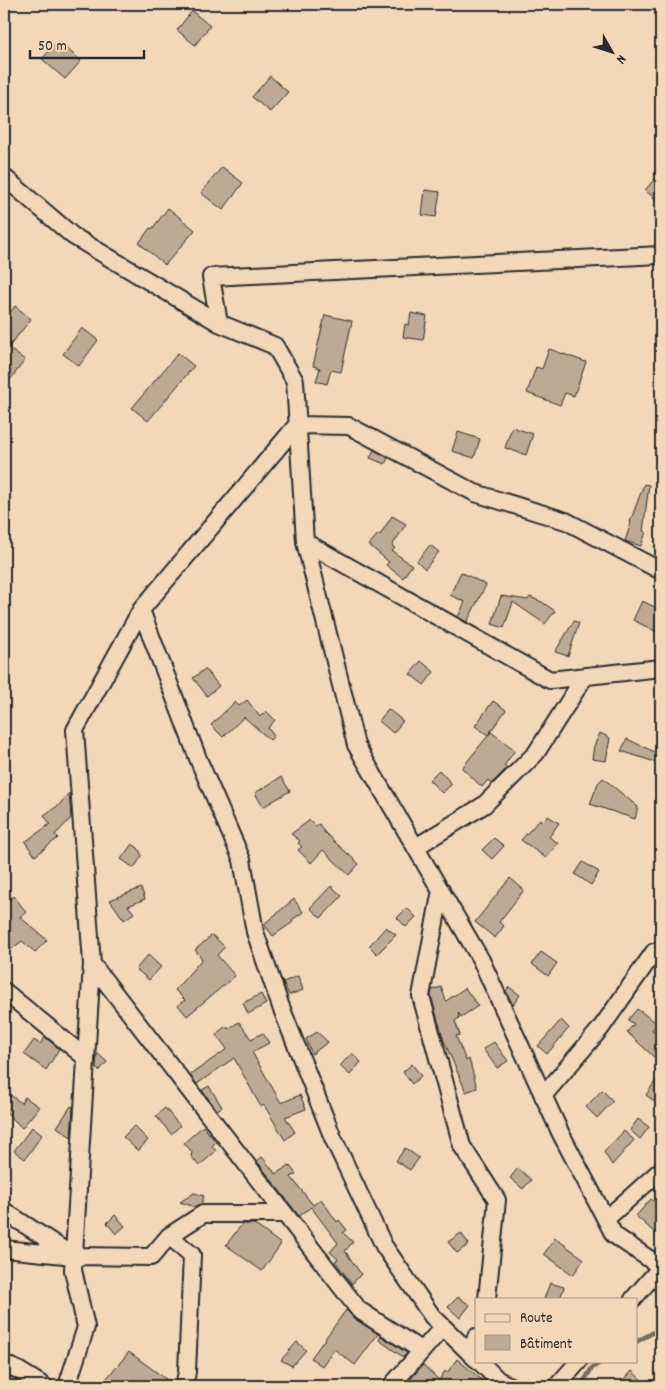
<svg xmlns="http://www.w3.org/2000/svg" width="665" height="1390" viewBox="0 0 665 1390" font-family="Dekko,sans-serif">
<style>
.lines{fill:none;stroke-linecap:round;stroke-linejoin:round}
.stream{stroke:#766c60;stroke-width:4.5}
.building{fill:#beaa94;stroke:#2b2b2b}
.street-casing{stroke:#2b2b2b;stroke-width:20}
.street{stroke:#f2d8b9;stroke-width:16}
</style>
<rect width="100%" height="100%" fill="#f2d8b9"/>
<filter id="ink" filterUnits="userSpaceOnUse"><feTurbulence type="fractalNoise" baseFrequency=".02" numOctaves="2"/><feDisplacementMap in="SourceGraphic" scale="10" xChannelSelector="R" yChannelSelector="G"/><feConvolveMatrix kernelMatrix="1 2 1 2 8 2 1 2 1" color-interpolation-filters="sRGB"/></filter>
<g filter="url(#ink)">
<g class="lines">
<path class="stream" d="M636 1342 661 1328
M581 1386 592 1368 603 1361"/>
</g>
<path class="building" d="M192 11 210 26 195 45 177 30Z
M58 41 81 61 65 79 42 59Z
M270 76 288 92 270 112 252 97Z
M222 167 243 183 223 210 201 193Z
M661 172V204L645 190Z
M425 190 440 192 436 217 422 215Z
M168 208 195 230 165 265 139 243 150 228 152 229Z
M15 306 31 319 8 348 25 360 4 388V320Z
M411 313 427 316 423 340 403 337 405 324 409 325Z
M325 315 352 321 341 372 331 370 327 384 316 381 320 368 313 366Z
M82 328 98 340 79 366 63 354Z
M549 349 586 362 574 396 565 393 560 405 527 393 536 367 542 369Z
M178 353 194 366 148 421 132 408Z
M512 427 533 434 526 455 505 448Z
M458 432 480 439 474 458 452 451Z
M374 450 388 458 385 464 370 458Z
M644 484 649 485 643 531 646 532 641 546 625 541 631 523 630 522Z
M392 516 406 524 392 546 395 548 392 551 412 565 403 578 386 565 389 562 369 545 378 534 380 535Z
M430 545 439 552 425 569 417 561Z
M461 572 486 585 467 622 458 617 465 602 450 595Z
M501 596 528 600 530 597 542 602 555 611 545 624 513 602 504 628 492 624Z
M642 601 661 610V634L633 620Z
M574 621 579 623 568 656 555 652Z
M421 661 434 672 424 685 410 674Z
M205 669 219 686 207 696 193 678Z
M247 700 260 717 266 711 275 720 268 728 274 736 270 740 244 717 223 737 211 725 235 702 239 706Z
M493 701 506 710 488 735 475 726Z
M388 709 403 721 393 733 379 721Z
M491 732 515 750 504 766 507 768 491 784 488 780 482 787 462 768Z
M600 733 610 738 606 761 592 759 594 746Z
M627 739 661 755V764L621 751Z
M439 770 452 784 442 793 429 780Z
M281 777 290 791 263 807 255 793Z
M603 778 638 807 635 819 590 804 598 783Z
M69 793 71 818 55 835 58 838 35 856 25 842 50 824 44 815 59 805Z
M548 816 559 823 549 837 558 843 546 858 521 840 540 819 543 822Z
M310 820 315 826 319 824 325 833 359 864 349 875 323 850 311 863 298 850 302 847 298 843 300 841 291 834Z
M494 838 504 846 492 859 482 850Z
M132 844 138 848 142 856 134 868 121 859Z
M583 862 599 872 591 885 575 874Z
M510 878 524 890 499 922 504 926 495 938 475 922Z
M331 886 342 896 321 918 310 908Z
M141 888 145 899 128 906 134 913 124 920 110 900Z
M14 896 26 912 20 917 47 940 35 952 22 941 4 955V904Z
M294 899 303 912 292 920 293 922 273 936 264 924Z
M407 908 416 917 406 927 397 918Z
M386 927 396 935 377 954 369 946Z
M212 935 225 947 217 955 235 976 187 1016 178 1005 185 1000 175 990 202 959 195 950Z
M541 952 557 963 548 976 532 964Z
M148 955 161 967 149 980 136 969Z
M298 976 303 990 289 995 283 982Z
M441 987 446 1001 465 988 478 1006 461 1017 458 1012 459 1018 455 1021 460 1035 456 1036 466 1061 469 1059 477 1088 466 1092 444 1041 431 996 432 990Z
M509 987 520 995 513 1005 506 991Z
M261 994 266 1004 248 1014 243 1003Z
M637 1009 658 1024 652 1030 661 1035V1045L654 1057 627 1032 634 1024 628 1020Z
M561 1020 569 1028 547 1054 538 1046Z
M239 1022 251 1039 263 1033 269 1043 252 1052 281 1103 300 1095 306 1109 285 1117 295 1132 285 1140 264 1105 261 1107 234 1058 197 1084 190 1075 227 1049 216 1034 226 1026 228 1029Z
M317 1032 328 1042 312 1054 306 1039Z
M45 1037 59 1049 46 1070 24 1054 34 1040 40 1044Z
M494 1042 508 1061 497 1068 483 1049Z
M97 1053 107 1062 99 1071 96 1068Z
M352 1053 361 1062 350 1075 340 1066Z
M412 1064 421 1076 412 1084 403 1072Z
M661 1073V1106L646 1095Z
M209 1086 222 1107 217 1110 202 1090Z
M4 1090 21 1103 25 1097 39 1107 22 1128 4 1110Z
M602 1090 613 1101 597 1118 586 1107Z
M71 1106 73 1107 71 1137 57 1127Z
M165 1108 180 1126 171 1134 156 1116Z
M638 1119 649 1127 640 1139 630 1130Z
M134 1126 148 1140 138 1151 123 1137Z
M203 1126 216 1142 212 1146 216 1151 199 1166 191 1156 192 1152 184 1143Z
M32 1127 42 1135 25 1159 14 1151Z
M624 1131 634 1140 612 1165 604 1152Z
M405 1148 419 1158 410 1170 396 1161Z
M262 1157 276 1174 289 1165 296 1174 291 1177 313 1205 321 1199 337 1222 339 1220 347 1230 343 1233 353 1242 345 1251 361 1274 352 1284 335 1261 338 1259 330 1252 338 1243 311 1207 299 1216 257 1161Z
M518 1168 531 1180 523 1189 510 1178Z
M194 1193 204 1196 201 1204 195 1207 180 1202Z
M651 1199 661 1206V1225L654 1232 636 1216Z
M115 1215 125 1226 116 1234 107 1223Z
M242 1224H254L281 1244 262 1271 226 1245Z
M461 1233 469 1244 457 1253 448 1242Z
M555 1238 584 1259 573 1275 544 1254Z
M550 1283 564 1287 560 1299H544Z
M458 1297 470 1305 460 1318 448 1307Z
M346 1310 354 1318 378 1334 355 1365 334 1349 322 1366 311 1358Z
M381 1336 407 1353 403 1357 379 1340Z
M297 1342 306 1350 292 1366 281 1360Z
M129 1352 174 1385V1386H100Z
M457 1359 489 1386H415L408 1382 423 1365 439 1380 445 1371 447 1373Z
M632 1371 648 1386H619Z"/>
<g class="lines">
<defs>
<path id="street" d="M4 177 73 236 219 323
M305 542 550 680 661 668
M141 610 199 761 242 860 255 932 281 1007 333 1138 384 1246 432 1316 476 1359
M416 847 484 805 536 753 585 676
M441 890 421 996 462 1146 497 1200 487 1299
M92 964 359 1310 422 1351
M4 991 86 1058
M543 1096 601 1028 654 952
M4 1211 70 1254
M606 1219 661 1170
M169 1236 192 1255 187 1372 184 1386
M4 1249 74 1256 151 1257 169 1236 203 1214H284
M633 1299 661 1267 614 1235 560 1132 481 960 356 745 305 542 295 381 275 346 219 323 211 277 661 255
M471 1354 476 1337
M479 1361 498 1380 510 1386
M4 1364 18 1370 44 1386
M67 1386 86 1327 73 1270 92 964 75 730 141 610 297 425 349 426 475 493 566 521 661 571
M391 1386 443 1327
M557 1386 579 1361"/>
</defs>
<use href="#street" class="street-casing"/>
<use href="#street" class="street"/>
</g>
</g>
<rect width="665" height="1390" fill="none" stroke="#f2d8b9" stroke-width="20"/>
<rect x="10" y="10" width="645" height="1370" fill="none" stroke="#2b2b2b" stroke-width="2" filter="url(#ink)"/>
<rect x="475" y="1298" width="162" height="65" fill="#f2d8b9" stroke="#a29380"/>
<rect x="485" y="1314" width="25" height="8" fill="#f2d8b9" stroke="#a29380"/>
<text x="520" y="1322" font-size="15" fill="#2b2b2b">Route</text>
<rect x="485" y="1335" width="25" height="15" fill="#beaa94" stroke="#a29380"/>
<text x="520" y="1348" font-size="15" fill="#2b2b2b">Bâtiment</text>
<g transform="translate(612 52) rotate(129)" stroke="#f2d8b9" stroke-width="4" paint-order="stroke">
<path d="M0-4L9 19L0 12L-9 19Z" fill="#2b2b2b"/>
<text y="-8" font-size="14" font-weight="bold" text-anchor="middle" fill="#2b2b2b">N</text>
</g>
<path d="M30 50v8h114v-8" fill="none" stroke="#2b2b2b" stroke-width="2.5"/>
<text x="38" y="50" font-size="15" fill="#2b2b2b" stroke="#f2d8b9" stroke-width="4" paint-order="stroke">50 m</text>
</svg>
